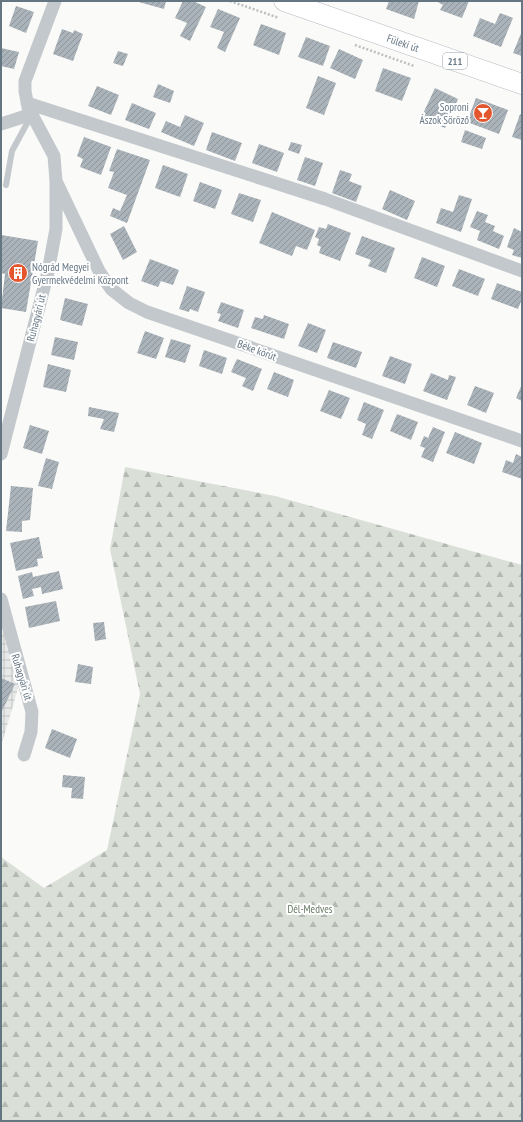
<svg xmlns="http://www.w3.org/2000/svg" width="523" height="1122" viewBox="0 0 523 1122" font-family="'PT Sans Narrow',sans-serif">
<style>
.industrial{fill:url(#industrial-grid)}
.forest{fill:url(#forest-firs)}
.building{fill:url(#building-hatch)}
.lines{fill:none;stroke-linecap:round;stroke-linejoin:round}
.primary-casing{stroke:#b5babe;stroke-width:21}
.path{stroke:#bbbfc2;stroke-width:2.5;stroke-dasharray:2 2;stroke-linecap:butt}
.service{stroke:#c3c8cc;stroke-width:6}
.minor{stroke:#c3c8cc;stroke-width:13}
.primary{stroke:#fff;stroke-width:20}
.labels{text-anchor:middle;stroke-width:4;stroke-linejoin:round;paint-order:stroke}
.shield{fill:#fff;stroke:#939fa8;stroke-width:1}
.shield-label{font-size:10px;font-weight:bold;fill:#657683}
.street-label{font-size:11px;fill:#657683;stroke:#fff}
.poi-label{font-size:11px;fill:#657683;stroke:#fff;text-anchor:end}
.park-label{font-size:11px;fill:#687a64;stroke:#fff}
</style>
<defs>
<pattern id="industrial-grid" width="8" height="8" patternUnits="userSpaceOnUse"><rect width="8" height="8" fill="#e8e9e9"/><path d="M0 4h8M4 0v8" fill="none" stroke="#c0c1c2"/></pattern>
<pattern id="forest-firs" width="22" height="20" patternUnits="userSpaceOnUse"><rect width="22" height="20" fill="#dadfd7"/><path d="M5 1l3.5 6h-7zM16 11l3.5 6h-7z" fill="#b4b9b4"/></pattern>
<pattern id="building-hatch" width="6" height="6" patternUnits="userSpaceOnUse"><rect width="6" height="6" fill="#aab3b9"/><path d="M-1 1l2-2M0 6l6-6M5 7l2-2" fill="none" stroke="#8e969c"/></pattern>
</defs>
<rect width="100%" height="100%" fill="#fafaf8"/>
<path class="industrial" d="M1 623 20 682 1 746Z"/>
<path class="forest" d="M125 467 275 496 522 565V1121H1V857L44 888 107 850 140 694 110 549Z"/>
<path class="building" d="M135 1H166L164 9Z
M183 1H193L206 7 190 41 180 36 187 23 175 18Z
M389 1H419L414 19 386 9Z
M436 1H469L462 18 440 10 443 5Z
M16 6 34 12 26 33 9 26Z
M218 9 240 18 225 52 217 48 224 32 210 27Z
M500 13 513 18 501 47 473 36 480 18 495 24Z
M261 24 286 33 279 55 253 45Z
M62 29 73 33 74 30 83 34 73 61 53 54Z
M522 31V56L513 53Z
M306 37 330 46 323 66 298 57Z
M1 48 19 52 14 69 1 66Z
M339 49 363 60 355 79 330 68Z
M118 51 128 54 123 66 113 63Z
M383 68 411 78 402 101 375 91Z
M318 76 336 83 324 115 306 108Z
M158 84 174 91 170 103 153 97Z
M97 86 119 95 111 115 88 106Z
M435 88 458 99 445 128 421 118Z
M476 98 508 110 499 134 467 122Z
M132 103 156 113 149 129 125 120Z
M520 114 522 115V140L512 137Z
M185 115 204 123 194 146 161 132 166 121 180 127Z
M465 130 486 138 482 149 461 142Z
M212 132 242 143 235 161 206 150Z
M84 137 111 147 101 175 80 167 83 159 77 156Z
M291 142 302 145 299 154 288 150Z
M259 144 284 153 277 172 252 163Z
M117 149 150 160 127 223 110 216 113 208 120 211 127 195 108 188 114 172 109 171Z
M305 157 323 163 315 186 297 180Z
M163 165 188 174 180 197 155 188Z
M340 170 352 174 349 181 362 186 356 202 332 193Z
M200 182 222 190 215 209 193 201Z
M390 190 415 201 407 220 382 209Z
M239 193 261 200 253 222 231 214Z
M459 195 472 199 461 232 436 223 441 208 453 212Z
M477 211 488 215 485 222 495 226 493 231 504 236 499 249 477 240 480 231 470 227Z
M272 212 315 230 307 250 296 246 292 256 259 243Z
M328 224 351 233 340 261 319 253 321 247 317 245 319 239 315 237 319 227 326 229Z
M124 226 137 252 123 260 110 234Z
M514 228 522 232V258L512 255 514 250 507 247Z
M1 235 38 241 26 312 1 308 5 274 1 273Z
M362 236 395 248 386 273 368 266 371 260 355 254Z
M422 257 445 266 437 287 414 278Z
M150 259 179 270 173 285 161 281 158 287 141 281Z
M459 269 485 279 478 296 452 286Z
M497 283 522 292V299L518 309 491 299Z
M187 286 205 292 198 312 190 309 189 312 179 309Z
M65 298 88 304 82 326 60 320Z
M221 302 244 310 238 328 218 321 221 314 217 313Z
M264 315 289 324 284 339 251 328 255 317 263 319Z
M308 323 326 330 317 353 298 346Z
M145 331 164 338 156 359 137 353Z
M55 337 78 342 74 360 51 355Z
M171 339 191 345 185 363 165 357Z
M333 342 362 352 356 368 327 358Z
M204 350 227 358 222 374 199 366Z
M390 356 412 364 405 384 382 376Z
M237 359 262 369 253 391 242 386 246 378 231 372Z
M48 364 71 370 66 392 43 387Z
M274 372 294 380 288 397 267 389Z
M431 373 448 380 449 375 456 377 447 400 423 391Z
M522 384V401L516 398Z
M475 386 494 393 486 413 467 405Z
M329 390 350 398 341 419 320 411Z
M364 402 384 410 372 439 362 435 366 424 357 420Z
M89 407 119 413 114 432 100 429 104 419 88 416Z
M397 414 418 422 411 440 390 431Z
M30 425 49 431 42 454 23 448Z
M433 427 445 432 433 462 421 457 425 448 420 446 424 436 428 438Z
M455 432 482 443 474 464 446 453Z
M516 454 522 457V479L502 472 506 460 513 463Z
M46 458 59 462 52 489 38 486Z
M11 486 33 488 30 520 22 521V532L6 531Z
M39 537 43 558 37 559 38 566 16 571 10 543Z
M59 571 63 589 42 594 41 587 32 589 34 596 23 599 18 576 32 572 33 577Z
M56 601 60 621 29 628 25 607Z
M104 622 106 639 95 641 93 623Z
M78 664 93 667 91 684 75 682Z
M1 678 15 684 1 713Z
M52 729 77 739 70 758 45 748Z
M63 775 85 777 83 799 71 798 72 788 62 787Z"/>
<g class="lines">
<defs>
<path id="primary" d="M284 1 522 84"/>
</defs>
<use href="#primary" class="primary-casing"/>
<path class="path" d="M230 1 279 18
M355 45 414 66"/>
<path class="service" d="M6 185 12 151 31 116"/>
<path class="minor" d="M27 103 325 199 522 271
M1 124 32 114
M56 181 99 271 111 289 129 303 147 312 522 441
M1 454 48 272 56 229V181L54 156 28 107 25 91V81L55 1
M1 599 32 712 31 732 24 755"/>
<use href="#primary" class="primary"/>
</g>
<defs>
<symbol id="bar-disc" viewBox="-11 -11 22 22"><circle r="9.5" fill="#e4572e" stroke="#fff"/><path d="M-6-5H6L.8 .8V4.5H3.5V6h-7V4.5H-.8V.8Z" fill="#fff"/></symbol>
<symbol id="building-disc" viewBox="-11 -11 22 22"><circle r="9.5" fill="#e4572e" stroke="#fff"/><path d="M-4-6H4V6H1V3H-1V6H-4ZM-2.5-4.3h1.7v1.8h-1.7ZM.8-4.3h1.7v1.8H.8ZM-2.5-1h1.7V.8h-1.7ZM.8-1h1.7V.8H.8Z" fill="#fff"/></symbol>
</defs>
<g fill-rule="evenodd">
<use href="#bar-disc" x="472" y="102" width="22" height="22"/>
<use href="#building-disc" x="7" y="262" width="22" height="22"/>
</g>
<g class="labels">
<rect class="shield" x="443" y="53" width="24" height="16" rx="3"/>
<g class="shield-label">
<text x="455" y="65">211</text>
</g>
<g class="street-label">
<text transform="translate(403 43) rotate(19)" y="4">Füleki út</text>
<text transform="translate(36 318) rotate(-76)" y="4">Ruhagyári út</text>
<text transform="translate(257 350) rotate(20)" y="4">Béke körút</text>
<text transform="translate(22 677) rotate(73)" y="4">Ruhagyári út</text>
</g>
<g class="poi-label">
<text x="469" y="111">Soproni<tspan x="469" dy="13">Ászok Söröző</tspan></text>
<text x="32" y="271" text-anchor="start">Nógrád Megyei<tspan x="32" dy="13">Gyermekvédelmi Központ</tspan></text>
</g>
<g class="park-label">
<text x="310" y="913">Dél-Medves</text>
</g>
</g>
<rect width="523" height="1122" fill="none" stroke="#657683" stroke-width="4"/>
</svg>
